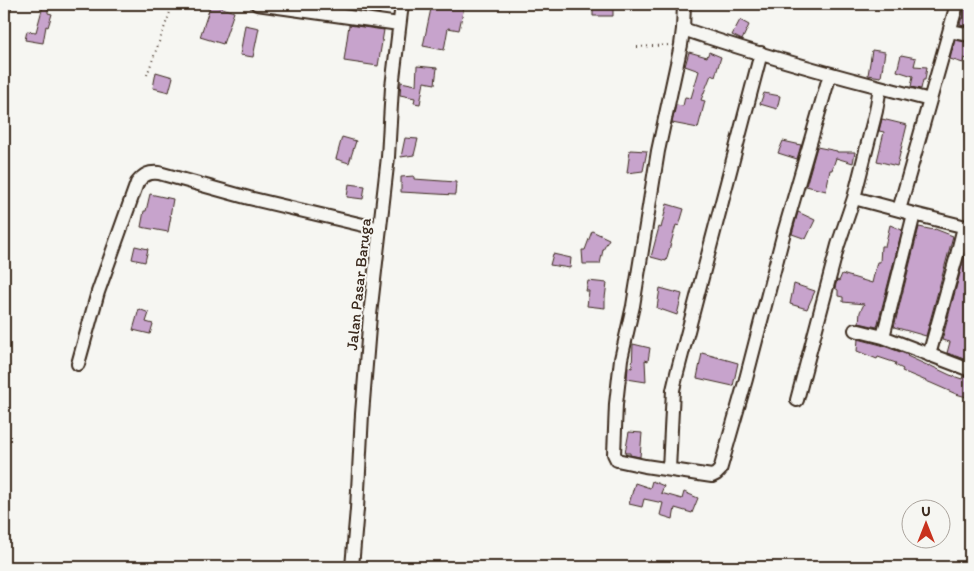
<svg xmlns="http://www.w3.org/2000/svg" width="974" height="571" viewBox="0 0 974 571" font-family="Itim,sans-serif">
<style>
.building{fill:#c7a3cc;stroke:#3b2a1e}
.lines{fill:none;stroke-linecap:round;stroke-linejoin:round}
.minor-casing{stroke:#3b2a1e;stroke-width:16}
.path{stroke:#3b2a1e;stroke-width:2;stroke-dasharray:1 4;stroke-linecap:butt}
.minor{stroke:#f6f6f2;stroke-width:12}
.labels{text-anchor:middle;stroke-width:4;stroke-linejoin:round;paint-order:stroke}
.street-label{font-size:16px;fill:#3b2a1e;stroke:#f6f6f2}
</style>
<rect width="100%" height="100%" fill="#f6f6f2"/>
<filter id="ink" filterUnits="userSpaceOnUse"><feTurbulence type="fractalNoise" baseFrequency=".02" numOctaves="2"/><feDisplacementMap in="SourceGraphic" scale="10" xChannelSelector="R" yChannelSelector="G"/><feConvolveMatrix kernelMatrix="1 2 1 2 8 2 1 2 1" color-interpolation-filters="sRGB"/></filter>
<g filter="url(#ink)">
<path class="building" d="M211 4 234 12 223 44 200 37Z
M364 4H382L380 13 363 11Z
M432 4H445L464 7 459 30 448 28 444 50 423 46Z
M593 4H613V16H593Z
M965 4H970V27L960 25Z
M43 6 48 7V13L52 14 48 27 46 26 43 43 25 40 27 31 36 32Z
M740 20 749 25 742 40 732 35Z
M245 25 259 28 253 57 240 55Z
M349 25 384 30 378 66 344 61Z
M955 40 970 43V60L964 58 963 63 950 59Z
M872 50 885 52 881 77 868 75Z
M689 52 707 57 709 52 721 57 715 77 711 75 701 100 705 101 698 128 672 123 676 105 683 106 685 97 691 98 699 71 685 66Z
M901 55 916 58 914 66 927 67 925 80H923L921 89 911 87 913 76 897 71Z
M417 66 437 68 435 84 424 82 420 104 414 103 415 98 400 95 401 82 416 85Z
M156 72 173 77 169 92 153 88Z
M764 93 780 96 777 109 760 104Z
M882 119 907 125 897 166 877 161 884 132 879 131Z
M342 137 356 141 349 163 336 159Z
M405 138 418 139 414 155 401 157Z
M783 141 801 145 797 159 778 153Z
M817 147 837 151V152H855L853 163 836 158 832 170H830L826 191 806 186Z
M630 150 647 151 643 171 627 173Z
M414 176V179L456 182 455 195 401 192V177Z
M349 184 365 186 363 199 347 197Z
M150 194 173 199 170 216H171L168 232 141 227 144 211H146Z
M667 204 684 209 679 226 676 225 666 261 651 257 659 227 661 228Z
M798 212 815 220 806 239 792 234Z
M890 225 902 230 877 327 859 323 860 312 864 304 843 302V297L838 296V290L835 288 837 280 839 281 842 274 872 283 877 262H880L881 246H885Z
M919 227 934 230 935 229 953 236 926 336 894 327Z
M592 231 609 239 603 250 600 264H583L582 250H585Z
M970 236V361L947 353 950 342 942 340Z
M135 246 148 249 145 262 132 259Z
M553 254 571 258 570 268 550 265Z
M588 281 607 283 605 298V308L587 306 589 291H586Z
M794 284 815 291 807 309 790 304Z
M660 288 682 294 677 315 657 308Z
M139 309 149 313 146 322 153 324 150 334 133 330Z
M858 339 881 345 903 353 908 355 907 356 929 366V365L950 375 962 379 963 376 970 378V398L956 394 931 383 902 371 903 369 895 365 896 363 878 357 877 359 857 351Z
M633 344 650 348 648 361 645 360 646 382 627 379 628 367 632 368Z
M702 353 738 363 733 386 697 378Z
M629 432 642 433 640 457 630 455V453H625Z
M652 481 664 486 661 493 682 499 684 492 698 498 692 513 675 508 673 519 660 515 663 503 644 499 642 507 629 504 635 483 650 488Z"/>
<g class="lines">
<defs>
<path id="minor" d="M257 4 399 24
M4 7V4
M683 29 684 4
M950 31 970 35
M830 74 783 236 746 379 720 470 716 474 712 476 645 466 617 460 614 454 616 404 621 359 633 306 658 151 681 45 683 29C748 51 814 70 880 87L876 111 854 198 914 214 970 228
M880 87 930 100
M899 210 957 4
M855 330 883 337 970 370
M883 337 914 214
M929 355 957 255 964 227
M78 364 98 292 137 183C144 174 149 172 159 173L249 198 380 229
M797 400 838 245 854 198
M669 469 673 390 677 373 761 53
M352 567 357 509 362 414 370 315 388 157 392 87 402 4"/>
</defs>
<use href="#minor" class="minor-casing"/>
<path class="path" d="M637 47 669 45
M147 75 173 4"/>
<use href="#minor" class="minor"/>
</g>
</g>
<g class="labels">
<g class="street-label">
<text transform="translate(358 284) rotate(-84)" y="6">Jalan Pasar Baruga</text>
</g>
</g>
<rect width="974" height="571" fill="none" stroke="#f6f6f2" stroke-width="20"/>
<rect x="10" y="10" width="954" height="551" fill="none" stroke="#3b2a1e" stroke-width="2" filter="url(#ink)"/>
<g transform="translate(926 524)"><circle r="24" fill="#f6f6f2" stroke="#aba49d"/>
<path d="M0-4L9 19L0 12L-9 19Z" fill="#c8321e"/>
<text y="-8" font-size="14" font-weight="bold" text-anchor="middle" fill="#3b2a1e">U</text>
</g>
</svg>
